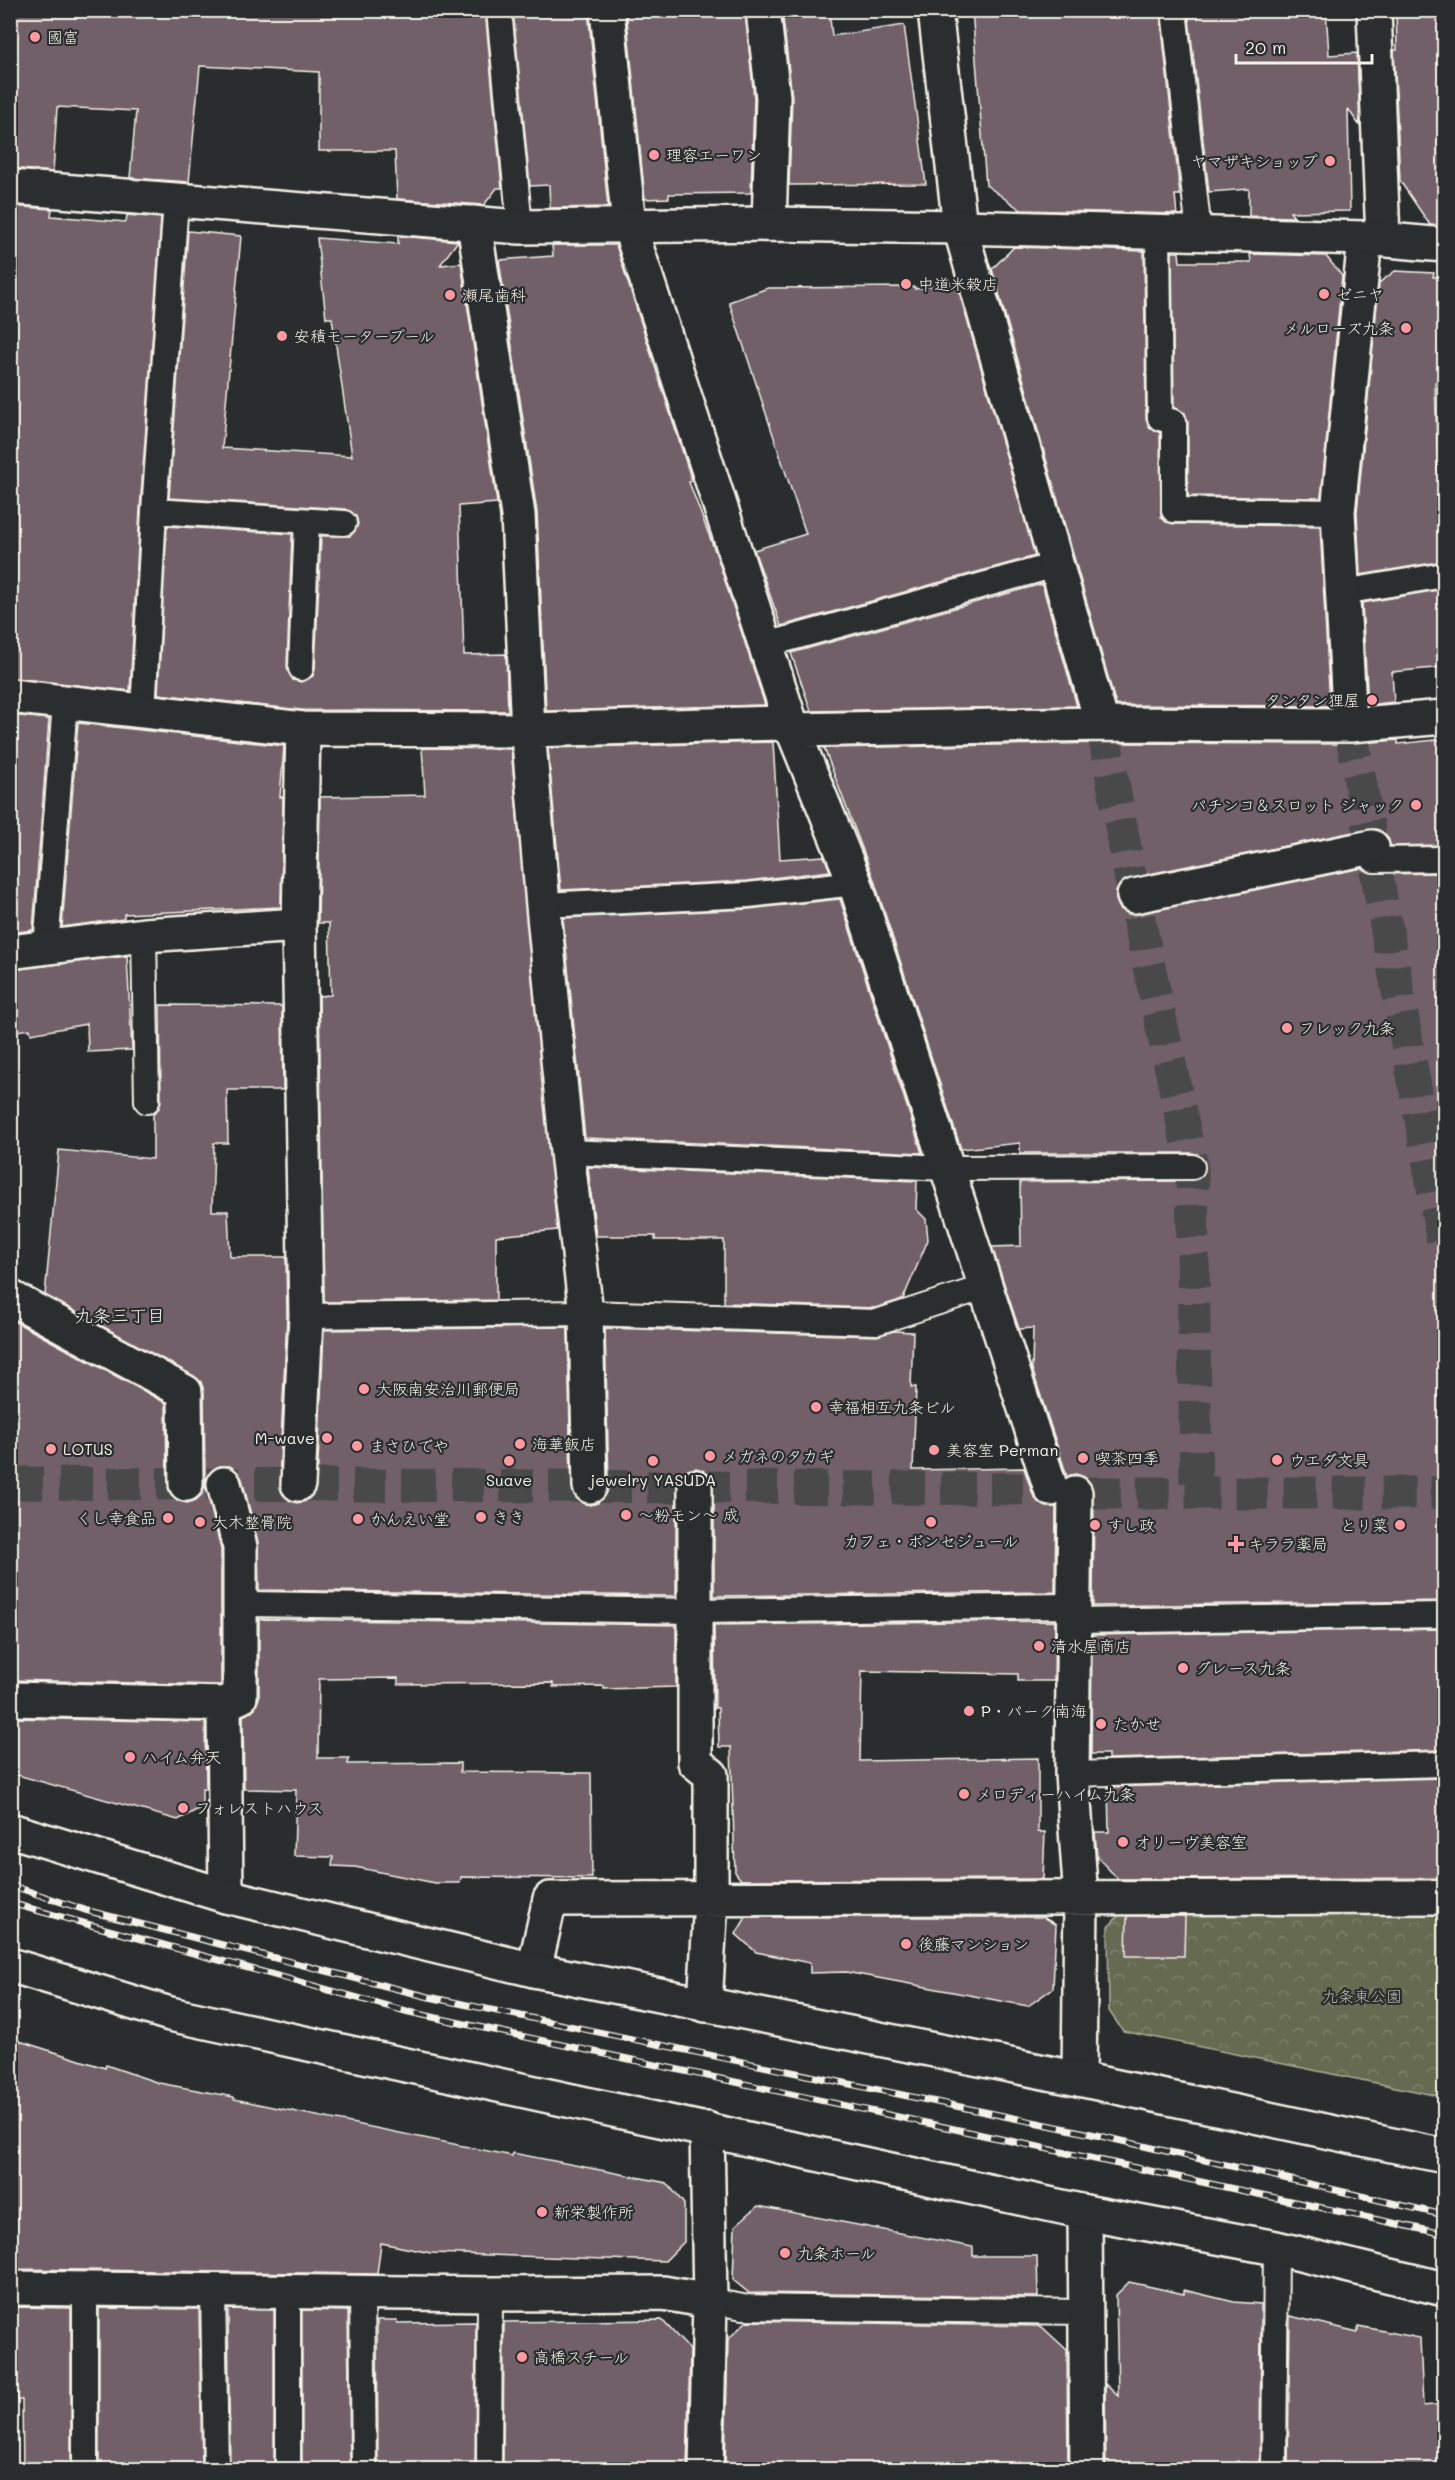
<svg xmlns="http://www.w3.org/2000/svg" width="1455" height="2480" viewBox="0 0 1455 2480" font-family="Mali,'Klee One',sans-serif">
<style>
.park{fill:url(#park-crowns);stroke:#adae9c;stroke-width:1.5}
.building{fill:#726069;stroke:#f4f1e8;stroke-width:1.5}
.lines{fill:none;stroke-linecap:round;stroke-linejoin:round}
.street-tunnel{stroke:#484a4a;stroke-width:33;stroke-dasharray:33 16;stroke-linecap:butt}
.lane-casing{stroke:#f4f1e8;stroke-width:28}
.street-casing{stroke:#f4f1e8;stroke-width:38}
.secondary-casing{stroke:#f4f1e8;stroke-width:38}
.lane{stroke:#2a2d2e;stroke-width:24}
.street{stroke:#2a2d2e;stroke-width:33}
.secondary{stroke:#2a2d2e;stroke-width:33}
.rail-casing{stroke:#f4f1e8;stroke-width:7}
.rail{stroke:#2a2d2e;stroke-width:4.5;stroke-dasharray:14;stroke-linecap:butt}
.poi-dot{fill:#ff9aa2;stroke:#2a2d2e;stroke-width:2}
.labels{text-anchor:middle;stroke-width:4.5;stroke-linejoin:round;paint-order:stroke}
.poi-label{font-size:16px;fill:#f4f1e8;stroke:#2a2d2e;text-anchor:start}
.park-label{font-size:16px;fill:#b4b5a4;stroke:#2a2d2e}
.neighbourhood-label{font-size:18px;fill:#f4f1e8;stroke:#2a2d2e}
</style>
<defs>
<pattern id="park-crowns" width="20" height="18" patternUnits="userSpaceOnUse" patternTransform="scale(1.5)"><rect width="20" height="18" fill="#666b51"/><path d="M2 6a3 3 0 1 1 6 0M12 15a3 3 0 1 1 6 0" fill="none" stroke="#7c816a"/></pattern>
</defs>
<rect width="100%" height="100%" fill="#2a2d2e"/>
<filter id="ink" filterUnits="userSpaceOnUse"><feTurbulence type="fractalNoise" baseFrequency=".0167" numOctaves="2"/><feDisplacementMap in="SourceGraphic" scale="12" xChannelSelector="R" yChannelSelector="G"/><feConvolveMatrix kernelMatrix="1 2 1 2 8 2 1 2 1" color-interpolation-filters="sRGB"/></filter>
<g filter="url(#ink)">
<path class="park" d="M1121 1913 1444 1915V2097L1123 2031 1109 2011 1108 1927Z"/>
<path class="building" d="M10 10H485L502 188H497L484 205 397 199 395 151H319V72L200 66 189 182 130 178 136 111 57 107 53 172 10 168Z
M513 10H588L608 207 550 208 549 185 530 186Z
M626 10H745L754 98 751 193 669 194V198L645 199Z
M782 10H829L832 36 904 25 926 184 789 185 792 97Z
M972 10H1160L1180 195H1175L1177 214 1021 210 986 185Z
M1188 10H1256V16L1326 10 1329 55 1357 53 1360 126 1348 109 1350 211 1290 212 1294 217 1249 216V189L1209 192Z
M1396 10H1444V226L1430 225 1400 181 1394 50H1397Z
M10 206 52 209 51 216 126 222 127 215 161 218 140 510 130 691 10 678V321L18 254H10Z
M188 231 241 236 222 448 352 456 332 318H326L317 238 398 244V236L458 241 440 265 461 263 497 503 459 506 464 655 506 654 508 711 301 710 158 694 167 526 292 534 287 667 293 680 301 682 313 676 315 669 321 536H350L355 531 358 524 356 516 345 509 169 498Z
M552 245H616L692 481 689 482 718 559 765 705 546 711 537 512 499 260 553 256Z
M1014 247 1144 251 1146 418 1149 427 1160 433 1161 517 1166 522 1174 524 1320 526 1330 706 1116 705 992 269Z
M1172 252H1179L1180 262H1251L1250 254 1326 256 1342 276 1321 498 1188 496V422L1185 413 1174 407Z
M1395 271 1434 273 1433 277H1444V383L1435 382 1439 500H1444V561L1360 575 1357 512 1379 283Z
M956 281 1035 556 781 626 754 550 806 534 729 302 768 288 915 287V289Z
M1042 584 1077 706 811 711 791 653Z
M1444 589V667L1392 672 1394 702 1368 705 1362 603Z
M10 715 49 719 33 930 10 933Z
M78 723 284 746 280 797H283L281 907 124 914V919L62 927Z
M1444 739V845L1390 846 1386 834 1377 829H1368L1130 878 1121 882 1116 891V899L1120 909 1129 914H1138L1362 868 1374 874 1442 873 1444 890V1601L1093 1606 1094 1493 1092 1484 1084 1477 1076 1474 1067 1476 1032 1369 1033 1328 1019 1329 992 1247 1021 1246 1020 1182 1192 1181 1204 1175 1206 1168 1205 1160 1200 1155 1192 1153H1020V1143L961 1149 873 877 824 748 1102 743 1350 744 1398 740V744Z
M773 742 780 859 824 856 830 871 747 881 561 890 548 748Z
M422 748 511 749 557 1230 496 1236V1300L324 1302 319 996 331 995 329 923H318L320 797 425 795Z
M840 899 922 1153 585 1138 563 918 749 909Z
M127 956 132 1050 88 1052 87 1024 31 1034 30 1029 10 1032V970Z
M160 1005 282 1006 283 1090H227L228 1143H214L212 1211H228L230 1257H286L287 1316 279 1483 281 1492 287 1499 297 1503 306 1501 313 1495 317 1485 324 1330 568 1327 571 1486 574 1496 582 1503 590 1505 600 1502 607 1494 609 1486 605 1328 877 1336 894 1331 913 1332 911 1387H916L913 1470 1024 1468 1033 1495 1038 1502 1047 1507H1056L1055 1592 714 1596V1486L711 1477 704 1471 696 1468 685 1471 679 1477 676 1486V1596L259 1590 258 1543 242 1479 237 1471 230 1466H220L211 1471 206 1478V1488L221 1549V1685L10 1680V1319L166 1403 167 1484 170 1493 176 1500 187 1503 196 1500 202 1494 205 1484 204 1392 201 1382 194 1376 45 1295 59 1150 153 1159V1114L159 1108 161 1101Z
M588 1167 917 1181 916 1209 926 1219 928 1240 903 1299 875 1308 724 1303V1240H655V1236H596Z
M259 1619 676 1625V1687L604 1689V1686L553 1687V1683L398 1684V1678L319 1679 318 1758H349L348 1764 460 1763V1772L591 1773 592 1878 461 1877 460 1883H435L355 1867 332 1866 333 1857 294 1856 296 1790 244 1789 243 1716 255 1708 259 1698Z
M1055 1621 1054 1681H1018V1674L862 1671 860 1761 1038 1758V1832H1045L1043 1879 741 1880 735 1872 731 1747H719L718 1708H715L714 1625Z
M1444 1629V1750L1108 1759V1754H1091L1092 1635Z
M10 1718 205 1722 206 1789H202V1807L178 1820 10 1773Z
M1444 1778V1878L1118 1879 1097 1857 1095 1832H1109L1108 1787Z
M1127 1916H1185L1184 1956H1126Z
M746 1917H1043L1056 1925 1053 1988 1028 2006 846 1972 810 1973V1963L756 1952 736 1934Z
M10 2038 105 2068 106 2065 159 2083 234 2097V2099L512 2156 513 2153 667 2183 684 2204V2242L665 2261 431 2253 381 2243 377 2274 12 2269Z
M758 2206 973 2247V2256H1037L1038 2297 749 2293 733 2280 735 2226Z
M1129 2282 1184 2294V2290L1234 2302 1261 2304 1260 2469H1117V2467H1106L1105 2384 1118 2396 1116 2295Z
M13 2307 71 2308V2469H23L22 2400H18Z
M99 2308 199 2309 202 2469H99Z
M228 2309 274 2310V2469H230Z
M302 2310 348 2311 350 2469H302Z
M1290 2316 1358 2332V2326L1420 2338 1423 2406 1444 2404V2469H1288Z
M377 2320H397V2323L476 2322 475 2469H378Z
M662 2320 690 2350 687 2469H503L504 2322Z
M747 2321 1041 2326 1067 2350 1068 2466H974V2469H725L728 2339Z"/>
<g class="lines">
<path class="street-tunnel" d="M1102 724 1134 896 1192 1167 1196 1492
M1350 725 1444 1248
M10 1483 1051 1489 1075 1493H1444"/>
<defs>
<path id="lane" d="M499 10 520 227
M1174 10 1199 233
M1158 232 1160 418 1174 422V510L1338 512
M154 511 344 523
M1343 592 1444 575
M766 645 1056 565
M301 668 307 521
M143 712 154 511 176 201
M1374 860 1444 859
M543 905 748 895 855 883
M144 935 147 1101
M46 948 65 703
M567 1152 948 1168 1192 1167
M306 1316 586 1313 877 1322 985 1287
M241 1604 695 1611 1074 1606
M1074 1621 1444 1615
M1072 1774 1444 1764
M85 2289V2470
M213 2289 216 2470
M362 2292 364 2470
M710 2301 743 2307 1085 2312
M288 2470V2290
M489 2470 490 2294
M1274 2470 1276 2248"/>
<path id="street" d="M607 10 629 225 793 730 855 883 1051 1489
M763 10 773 97 769 224
M935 10 960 227 1102 724
M1374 10 1383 239
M474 223 518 515 528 730 543 905 567 1152 586 1313 590 1486
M10 696 303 729 528 730 779 723 793 730 1102 724 1350 725 1444 717
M1350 725 1338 512 1365 238
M1134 896 1372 847
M10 952 144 935 299 925
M10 1297 185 1392 186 1484
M224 1484 240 1547V1697L224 1704 226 1896
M298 1484 306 1316 299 925 303 729
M695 1487V1762L711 1775V1899L705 2005
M1075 1493 1072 1774 1081 1899 1079 2079
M10 1699 224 1704
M534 1970 550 1899 1444 1897
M1085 2212 1087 2470
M10 2288 490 2294 663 2293 710 2301
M706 2470 710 2301 707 2129"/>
<path id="secondary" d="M10 187 520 227 769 224 960 227 1365 238 1444 245
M10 1830 226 1896 534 1970 1079 2079 1444 2156
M10 1965 170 2014 1085 2212 1276 2248 1444 2289"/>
</defs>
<use href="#lane" class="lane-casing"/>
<use href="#street" class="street-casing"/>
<use href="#secondary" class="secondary-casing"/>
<use href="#lane" class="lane"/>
<use href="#street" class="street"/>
<use href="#secondary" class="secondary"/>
<defs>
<path id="rail" d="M10 1885 85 1910 429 1997 1096 2135 1444 2215
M10 1903 409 2012 1444 2234"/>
</defs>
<use href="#rail" class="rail-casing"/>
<use href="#rail" class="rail"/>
</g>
</g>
<g class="poi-dot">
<circle cx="35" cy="37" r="6"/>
<circle cx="654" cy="155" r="6"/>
<circle cx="1330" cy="161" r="6"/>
<circle cx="906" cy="284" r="6"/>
<circle cx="1324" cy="294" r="6"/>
<circle cx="450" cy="295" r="6"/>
<circle cx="1406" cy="328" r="6"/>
<circle cx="282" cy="336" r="6"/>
<circle cx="1372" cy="700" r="6"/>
<circle cx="1416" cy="805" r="6"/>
<circle cx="1287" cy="1028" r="6"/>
<circle cx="364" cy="1389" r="6"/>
<circle cx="816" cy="1407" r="6"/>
<circle cx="327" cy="1438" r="6"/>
<circle cx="520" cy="1444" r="6"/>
<circle cx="357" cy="1446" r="6"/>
<circle cx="51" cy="1449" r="6"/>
<circle cx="934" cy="1450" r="6"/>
<circle cx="710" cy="1456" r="6"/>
<circle cx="1083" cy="1458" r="6"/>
<circle cx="1277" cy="1460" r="6"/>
<circle cx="509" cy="1461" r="6"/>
<circle cx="653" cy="1461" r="6"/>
<circle cx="626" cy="1515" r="6"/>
<circle cx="481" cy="1517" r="6"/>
<circle cx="168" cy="1518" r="6"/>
<circle cx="358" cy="1519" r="6"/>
<circle cx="200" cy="1522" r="6"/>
<circle cx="931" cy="1522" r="6"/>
<circle cx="1095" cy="1525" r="6"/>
<circle cx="1400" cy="1525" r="6"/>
<path d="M1233 1535h6v6h6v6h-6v6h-6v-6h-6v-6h6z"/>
<circle cx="1039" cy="1646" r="6"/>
<circle cx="1183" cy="1668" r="6"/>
<circle cx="969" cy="1711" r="6"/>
<circle cx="1101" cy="1724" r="6"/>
<circle cx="130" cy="1757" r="6"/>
<circle cx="964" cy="1794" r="6"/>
<circle cx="183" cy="1808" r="6"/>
<circle cx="1123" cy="1842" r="6"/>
<circle cx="906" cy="1944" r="6"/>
<circle cx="542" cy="2212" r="6"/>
<circle cx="785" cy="2253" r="6"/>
<circle cx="522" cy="2357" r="6"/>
</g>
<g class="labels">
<g class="poi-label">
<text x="47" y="43">國富</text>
<text x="666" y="161">理容エーワン</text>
<text x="1318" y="167" text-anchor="end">ヤマザキショップ</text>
<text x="918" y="290">中道米穀店</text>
<text x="1336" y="300">ゼニヤ</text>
<text x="462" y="301">瀬尾歯科</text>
<text x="1394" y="334" text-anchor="end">メルローズ九条</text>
<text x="294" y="342">安積モータープール</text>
<text x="1360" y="706" text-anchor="end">タンタン狸屋</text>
<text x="1404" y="811" text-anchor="end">パチンコ＆スロット ジャック</text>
<text x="1299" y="1034">フレック九条</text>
<text x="376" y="1395">大阪南安治川郵便局</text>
<text x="828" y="1413">幸福相互九条ビル</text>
<text x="315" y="1444" text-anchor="end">M-wave</text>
<text x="532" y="1450">海華飯店</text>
<text x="369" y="1452">まさひでや</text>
<text x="63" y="1455">LOTUS</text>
<text x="946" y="1456">美容室 Perman</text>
<text x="722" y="1462">メガネのタカギ</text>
<text x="1095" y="1464">喫茶四季</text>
<text x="1289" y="1466">ウエダ文具</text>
<text x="509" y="1486" text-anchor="middle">Suave</text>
<text x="653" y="1486" text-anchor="middle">jewelry YASUDA</text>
<text x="638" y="1521">～粉モン～ 成</text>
<text x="493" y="1523">きき</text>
<text x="156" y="1524" text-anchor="end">くし幸食品</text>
<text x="370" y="1525">かんえい堂</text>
<text x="212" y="1528">大木整骨院</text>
<text x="1107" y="1531">すし政</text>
<text x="1388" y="1531" text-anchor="end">とり菜</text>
<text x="931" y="1547" text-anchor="middle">カフェ・ボンセジュール</text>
<text x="1248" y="1550">キララ薬局</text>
<text x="1051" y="1652">清水屋商店</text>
<text x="1195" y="1674">グレース九条</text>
<text x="981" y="1717">P・パーク南海</text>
<text x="1113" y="1730">たかせ</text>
<text x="142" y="1763">ハイム弁天</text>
<text x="976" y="1800">メロディーハイム九条</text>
<text x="195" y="1814">フォレストハウス</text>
<text x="1135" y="1848">オリーヴ美容室</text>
<text x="918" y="1950">後藤マンション</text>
<text x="554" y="2218">新栄製作所</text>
<text x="797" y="2259">九条ホール</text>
<text x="534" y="2363">高橋スチール</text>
</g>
<g class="park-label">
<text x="1362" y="2002">九条東公園</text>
</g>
<g class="neighbourhood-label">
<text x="120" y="1322">九条三丁目</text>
</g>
</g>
<rect width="1455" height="2480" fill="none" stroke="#2a2d2e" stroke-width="36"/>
<rect x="18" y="18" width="1419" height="2444" fill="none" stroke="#f4f1e8" stroke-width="2" filter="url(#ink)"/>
<path d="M1236 54v9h136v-9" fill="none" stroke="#f4f1e8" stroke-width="3"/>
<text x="1245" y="54" font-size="18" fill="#f4f1e8" stroke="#2a2d2e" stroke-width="4.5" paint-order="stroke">20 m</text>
</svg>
